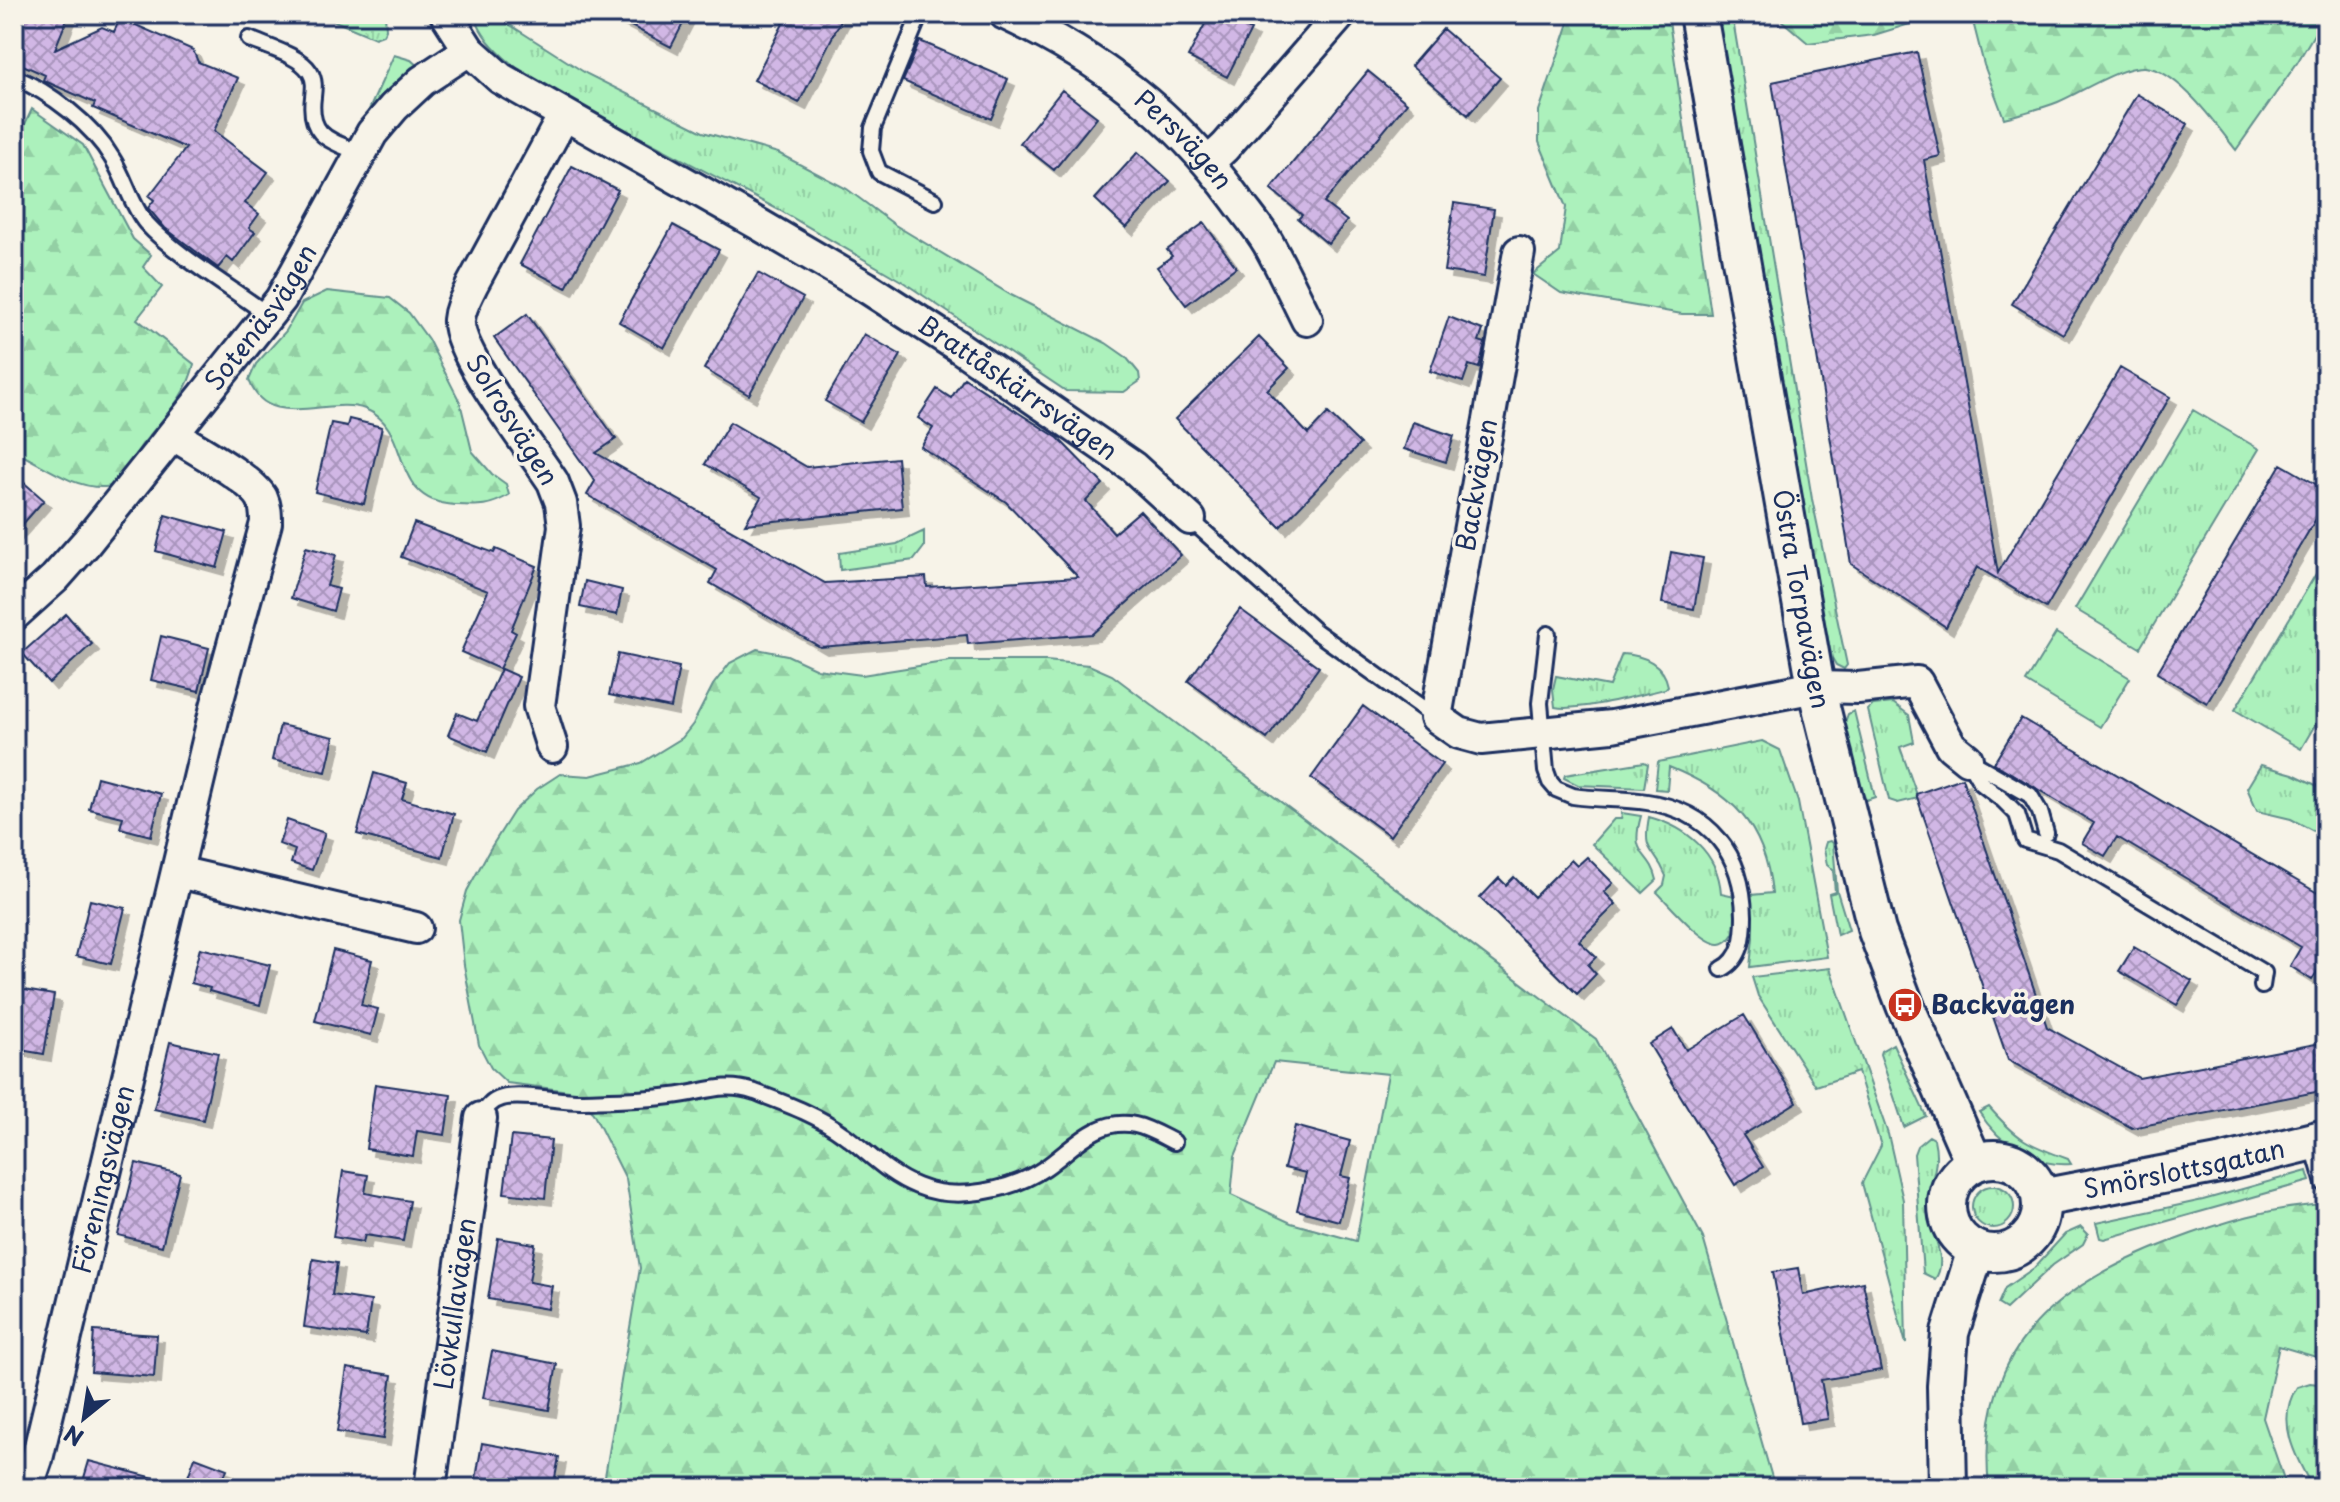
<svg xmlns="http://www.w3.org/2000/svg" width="2340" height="1502" viewBox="0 0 2340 1502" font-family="'Playpen Sans',sans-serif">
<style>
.grass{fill:url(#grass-tufts);stroke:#64908d;stroke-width:2}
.forest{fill:url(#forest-firs);stroke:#64908d;stroke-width:2;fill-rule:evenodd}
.garden{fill:#acf1bc;stroke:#64908d;stroke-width:2}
.building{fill:url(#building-cross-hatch);stroke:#1b2f5e;stroke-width:2;filter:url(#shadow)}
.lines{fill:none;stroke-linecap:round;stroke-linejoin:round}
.service-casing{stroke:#1b2f5e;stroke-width:20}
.minor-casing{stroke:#1b2f5e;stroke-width:36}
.tertiary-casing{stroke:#1b2f5e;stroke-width:42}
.service{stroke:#f7f3e8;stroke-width:14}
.minor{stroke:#f7f3e8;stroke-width:30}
.tertiary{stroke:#f7f3e8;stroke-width:36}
.labels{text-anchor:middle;stroke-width:7;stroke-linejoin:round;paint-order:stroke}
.street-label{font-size:26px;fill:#1b2f5e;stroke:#f7f3e8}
.poi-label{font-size:26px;font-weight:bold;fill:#1b2f5e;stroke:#f7f3e8;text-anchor:start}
</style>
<defs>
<pattern id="grass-tufts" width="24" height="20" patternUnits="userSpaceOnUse" patternTransform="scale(2)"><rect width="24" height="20" fill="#acf1bc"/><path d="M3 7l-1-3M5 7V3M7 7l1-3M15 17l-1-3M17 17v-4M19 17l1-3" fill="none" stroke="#93cfa4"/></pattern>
<pattern id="forest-firs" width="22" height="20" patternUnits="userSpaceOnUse" patternTransform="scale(2)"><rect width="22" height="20" fill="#acf1bc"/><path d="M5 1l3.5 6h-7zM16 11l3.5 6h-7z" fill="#93cfa4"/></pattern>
<pattern id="building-cross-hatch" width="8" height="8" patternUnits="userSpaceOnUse" patternTransform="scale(2)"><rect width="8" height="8" fill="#d1b7e5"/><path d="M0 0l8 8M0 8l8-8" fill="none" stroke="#a995bd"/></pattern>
<filter id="shadow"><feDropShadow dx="7" dy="7" stdDeviation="0" flood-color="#0004"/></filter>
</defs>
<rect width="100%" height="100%" fill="#f7f3e8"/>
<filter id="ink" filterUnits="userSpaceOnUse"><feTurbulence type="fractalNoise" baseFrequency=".0125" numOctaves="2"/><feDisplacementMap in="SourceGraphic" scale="16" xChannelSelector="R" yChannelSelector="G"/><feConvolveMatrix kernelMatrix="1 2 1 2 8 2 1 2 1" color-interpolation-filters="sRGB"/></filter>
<g filter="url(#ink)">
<path class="grass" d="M318 14H385L386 29 383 35 375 38Z
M475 14H493L587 74 703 132 778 153 847 189 895 225 1011 295 1106 343 1126 357 1139 373 1140 381 1124 392 1066 391 903 282 779 210 548 89C523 73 480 45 475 14Z
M1714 14H1732L1812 499 1847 665 1844 669 1836 665 1832 658 1818 593Z
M394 55 411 60 419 67 403 77 368 112Z
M2193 410 2259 449 2140 648 2075 609Z
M924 531V547L914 560 840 570 839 553 897 544Z
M2326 557V706L2301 749 2235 710Z
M1622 654C1644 655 1664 664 1668 686L1665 689C1639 695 1578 712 1555 707L1553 689 1556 676 1609 686Z
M1893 703 1909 715 1914 742 1900 747 1918 798 1898 803 1889 800 1868 710 1873 705Z
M1854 711 1875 797 1866 800 1860 787 1845 722 1848 714Z
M1762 741 1780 750 1798 802 1827 957 1750 967 1753 938 1751 895 1772 893C1765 824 1731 792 1669 767L1667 790 1655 789 1658 762Z
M1644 762 1648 764 1644 788 1578 785 1564 778 1565 775Z
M2261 765 2293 774 2326 790V823L2319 834 2291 819 2257 811 2247 788Z
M1622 813 1641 816C1629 859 1650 849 1657 880L1643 893 1592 844 1614 819H1621Z
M1649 817C1686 827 1718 852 1721 893L1735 896 1737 927C1733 934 1729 943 1720 944 1703 945 1669 904 1657 892L1664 885 1666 876C1654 846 1642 856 1649 817Z
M1830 841 1833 843 1837 891 1849 930 1837 935 1829 894 1835 892 1833 870 1827 865 1824 849 1826 842Z
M1830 968 1888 1134 1903 1200 1906 1344 1862 1183 1881 1146 1858 1072 1816 1086 1758 996 1752 977Z
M1893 1044 1926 1116 1904 1127 1880 1054 1881 1051Z
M1989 1107C2018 1140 2027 1144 2068 1159L2071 1164C2032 1167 1999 1143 1979 1112Z
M1929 1136 1934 1139C1942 1172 1924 1187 1928 1213 1931 1234 1949 1260 1935 1279L1923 1273 1914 1154 1917 1146Z
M2307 1171 2310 1181 2104 1239 2100 1238 2096 1223 2203 1200Z
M1972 1207a21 21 0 1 1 42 0a21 21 0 1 1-42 0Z
M2081 1227 2088 1234 2083 1244 2053 1265 2006 1309 1998 1304 2005 1288 2034 1268 2065 1234Z
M2310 1383 2326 1385V1488H2313C2295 1457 2275 1420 2297 1387Z"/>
<path class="forest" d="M1572 14H1668L1711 314H1682L1561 293 1533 274 1560 252 1566 207 1539 142V111Z
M1774 14H1942L1874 35 1808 43Z
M1971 14H2326L2297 63 2236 150C2216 125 2179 71 2145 67 2122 65 2080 93 2058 102 2041 109 2022 113 2004 118L1984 65Z
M32 109 83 145 133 239 151 255 143 267 162 287 137 319 194 364C187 399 156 424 137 452 131 460 128 471 121 479 117 483 111 487 105 487 73 489 42 464 14 451V140L17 141Z
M327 291 390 298 409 313 428 339 460 402 472 451 492 474 506 484 509 495C489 507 478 506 455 505 386 501 415 429 365 409 330 395 267 433 249 380L256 364 286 331 302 303Z
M757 649 787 655 817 669 862 675 950 661H1046L1089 665 1112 675 1596 1039 1703 1238 1775 1488H603L640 1268 626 1179 593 1113 569 1091 507 1083 491 1068 479 1045 464 965 459 920 467 891 490 849 514 811 537 789 560 774 590 776 641 763 682 738 693 724 713 685 730 663ZM1274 1062 1388 1074 1356 1241 1291 1223 1231 1195 1235 1156Z
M2326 1204V1360L2279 1346 2263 1418 2287 1488H1989C1975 1350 2052 1287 2172 1241 2222 1222 2272 1207 2326 1204Z"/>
<path class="garden" d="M2056 633 2130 678 2100 727 2026 682Z"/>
<path class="building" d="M14 14H69L55 49 102 27 114 32 120 18 193 50 198 62 238 78 214 131 268 172 245 203 259 214 249 228 255 232 233 262 227 257 218 268 165 228 148 208 154 200 149 196 186 148 93 108 95 103 47 82 43 80 45 75 14 61Z
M608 14H688L671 47Z
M788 14H844L799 103 754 80Z
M1210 14H1220L1251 30 1227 77 1188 57Z
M1443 29 1500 78 1468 115 1411 66Z
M920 41 1008 79 991 119 903 81Z
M1917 52 1940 156 1924 160 1998 573 2120 368 2170 397 2046 608 1977 567 1946 627 1851 564 1772 82Z
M1368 71 1407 103 1324 203 1347 221 1328 244 1298 219 1302 215 1271 189Z
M1062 90 1097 117 1054 170 1020 143Z
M2137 94 2188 124 2063 334 2012 304Z
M1138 152 1170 181 1126 228 1095 199Z
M572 166 618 190 566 288 520 264Z
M1454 203 1494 209 1484 277 1444 271Z
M1204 223 1236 267 1186 305 1157 267 1172 256 1167 250Z
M673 225 719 250 664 348 619 322Z
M758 273 803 298 749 395 704 369Z
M527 314 616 439 596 453 825 583 926 577 927 587 1078 577 1006 502 921 447 933 428 918 418 937 389 951 398 964 378 1058 438 1103 484 1086 501 1114 533 1140 511 1181 555 1092 634 968 644 967 635 820 647 710 583 717 570 587 495 595 481 494 338Z
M1449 317 1483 330 1479 341 1485 343 1479 368 1469 365 1463 382 1430 371Z
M864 334 901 355 861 422 825 401Z
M1259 337 1289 368 1267 390 1308 434 1328 413 1360 444 1280 527 1175 419Z
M349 419 382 427 364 504 315 492 331 423 347 426Z
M730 422 807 467 897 458 902 508 745 524 761 497 705 464Z
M1413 422 1454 436 1446 462 1404 449Z
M2281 464 2326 490V502L2207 703 2157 673Z
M14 474 44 500 14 534Z
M165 515 227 532 217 568 156 551Z
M414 523 494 553 496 549 537 566 511 630 516 633 499 669 461 652 488 591 401 557Z
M306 547 336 555 327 586 339 589 333 611 291 598Z
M1671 552 1703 558 1694 609 1662 603Z
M585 581 622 590 617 615 580 607Z
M1240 609 1319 667 1267 739 1188 681Z
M66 614 92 644 49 683 22 653Z
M161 636 209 648 199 691 151 680Z
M618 654 679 667 671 708 609 695Z
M501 669 519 677 487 752 448 735 457 713 477 721Z
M1363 706 1442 764 1390 836 1311 778Z
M2021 718 2326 898V962L2324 960 2312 980 2290 966 2301 947 2117 837 2105 856 2082 843 2094 823 1994 763Z
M280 725 334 737 326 772 272 760Z
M374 773 407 783 402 799 454 814 442 857 357 834Z
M97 777 161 794 151 836 120 828 123 817 89 809Z
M1962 778 2047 1027 2139 1078 2326 1042V1090L2132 1128 2008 1060 1916 794Z
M287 820 325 833 312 870 291 863 295 850 279 844Z
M1587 857 1613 883 1604 892 1616 904 1579 941 1596 957 1588 965 1596 974 1577 994 1480 898 1499 878 1506 885 1514 877 1534 897 1571 860 1577 866Z
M90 900 125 908 111 964 76 956Z
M2134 947 2192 981 2177 1005 2119 971Z
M200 948 270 965 260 1005 209 991 210 988 191 983Z
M333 950 372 960 361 1005 378 1009 371 1035 315 1021Z
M18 989 54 995 44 1054 14 1049V1012Z
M1744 1015 1797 1102 1743 1135 1763 1167 1735 1185 1649 1044 1673 1029 1686 1050Z
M170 1042 218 1053 203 1120 154 1109Z
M375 1084 451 1095 445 1135 417 1131 413 1156 366 1149Z
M1295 1126 1350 1141 1341 1176 1350 1178 1339 1221 1297 1210 1306 1173 1284 1168Z
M511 1136 551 1140 545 1198 504 1193Z
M136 1163 180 1174 162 1246 118 1235Z
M343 1171 368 1175 365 1193 410 1201 403 1241 365 1235 363 1242 333 1237Z
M498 1238 535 1244 529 1282 552 1286 548 1309 488 1299Z
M313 1259 337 1263 332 1295 371 1301 366 1336 304 1327Z
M1798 1268 1803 1295 1863 1282 1881 1370 1821 1380 1828 1419 1800 1423 1773 1272Z
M94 1331 157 1335 154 1377 91 1372Z
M492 1351 557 1364 549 1410 483 1398Z
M347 1368 392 1375 383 1439 337 1432Z
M482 1443 559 1457 553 1488H498L475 1484Z
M195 1457 227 1469 220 1488H184Z
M89 1461 162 1480 161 1488H81Z"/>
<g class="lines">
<defs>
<path id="service" d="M920 14 873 128 871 151 879 172 935 201
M249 39C267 47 299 55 310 72 315 80 314 88 313 97 308 136 329 140 360 153
M14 77C50 92 92 124 112 158 125 178 131 205 146 223 175 255 232 288 268 315
M1190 519 1315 631 1435 717
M1548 634 1540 703 1546 771 1550 782 1556 789 1573 796C1598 800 1622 798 1647 802 1710 811 1743 854 1744 916 1744 936 1742 959 1722 969
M1967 759 1981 783 2003 800 2017 814 2025 840 2058 850 2264 973 2262 986
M1967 759 2030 795 2040 812 2046 833
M481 1118C486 1108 491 1101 502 1098 520 1093 559 1101 580 1101 611 1100 641 1100 672 1096 704 1093 722 1081 755 1092 784 1103 818 1115 843 1134 868 1152 887 1174 917 1186 956 1202 1011 1191 1045 1168 1073 1149 1097 1117 1135 1125 1149 1128 1162 1136 1174 1142
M2312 1142 2324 1184"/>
<g id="minor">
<path id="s1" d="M446 14 469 50 500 78 760 225 866 287 956 345 1133 467 1190 519"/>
<path id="s2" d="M1005 14C1100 58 1174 114 1236 199 1246 213 1259 228 1268 243 1282 268 1294 294 1307 320"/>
<path d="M1209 162 1225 147 1341 14"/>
<path d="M1519 252 1436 717 1459 733 1481 739 1612 726 1816 687 1858 688 1917 682 1951 746 1967 759"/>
<path id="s3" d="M14 615 55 578 86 543 281 299 372 133 394 107 422 81 469 50"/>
<path d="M552 747 539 706 564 526 561 503 553 482C533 451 456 352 459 320 460 307 467 296 472 285L564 115"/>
<path d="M178 872 416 928"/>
<path id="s4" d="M27 1488 37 1459 216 707 266 523C266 514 266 507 262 498 251 478 195 449 174 435"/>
<path id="s5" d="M430 1488 481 1118"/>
</g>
<g id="tertiary">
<path id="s6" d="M1698 14 1816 687 1877 931 1905 1005 1974 1163"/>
<circle cx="1994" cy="1206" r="47"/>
<path id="s7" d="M2041 1198 2219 1164 2326 1138"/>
<path d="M1948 1488 1946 1386 1950 1333 1976 1250"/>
</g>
</defs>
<use href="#service" class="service-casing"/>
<use href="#minor" class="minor-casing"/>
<use href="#tertiary" class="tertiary-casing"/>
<use href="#service" class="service"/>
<use href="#minor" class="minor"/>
<use href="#tertiary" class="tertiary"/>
</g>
</g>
<defs>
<symbol id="bus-disc" viewBox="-11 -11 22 22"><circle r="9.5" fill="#c8321e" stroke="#f7f3e8"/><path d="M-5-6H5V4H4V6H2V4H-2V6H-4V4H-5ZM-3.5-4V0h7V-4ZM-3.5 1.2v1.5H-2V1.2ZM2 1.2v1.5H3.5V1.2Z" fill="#fff"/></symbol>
</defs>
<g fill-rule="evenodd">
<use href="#bus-disc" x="1885" y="985" width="40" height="40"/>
</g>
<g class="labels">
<g class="street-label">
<text dy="9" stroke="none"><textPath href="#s2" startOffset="220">Persvägen</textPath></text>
<text dy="9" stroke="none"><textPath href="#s3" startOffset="388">Sotenäsvägen</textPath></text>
<text dy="9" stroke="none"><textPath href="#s1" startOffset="688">Brattåskärrsvägen</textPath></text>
<text transform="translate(512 420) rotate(58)" y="9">Solrosvägen</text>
<text transform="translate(1477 485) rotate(-80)" y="9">Backvägen</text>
<text dy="9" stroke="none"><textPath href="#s6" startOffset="594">Östra Torpavägen</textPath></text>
<text dy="9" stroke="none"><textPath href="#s7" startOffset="146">Smörslottsgatan</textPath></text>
<text dy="9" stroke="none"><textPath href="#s4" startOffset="318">Föreningsvägen</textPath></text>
<text dy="9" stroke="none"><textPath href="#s5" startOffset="186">Lövkullavägen</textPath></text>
</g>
<g class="poi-label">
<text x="1931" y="1014">Backvägen</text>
</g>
</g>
<rect width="2340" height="1502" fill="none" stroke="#f7f3e8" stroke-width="48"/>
<rect x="24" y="24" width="2292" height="1454" fill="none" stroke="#1b2f5e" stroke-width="3" filter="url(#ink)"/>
<g transform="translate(84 1418) rotate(210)" stroke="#f7f3e8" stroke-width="6" paint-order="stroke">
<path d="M0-6L14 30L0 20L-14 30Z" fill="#1b2f5e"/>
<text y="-12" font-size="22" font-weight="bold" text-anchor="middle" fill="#1b2f5e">N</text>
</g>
</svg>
